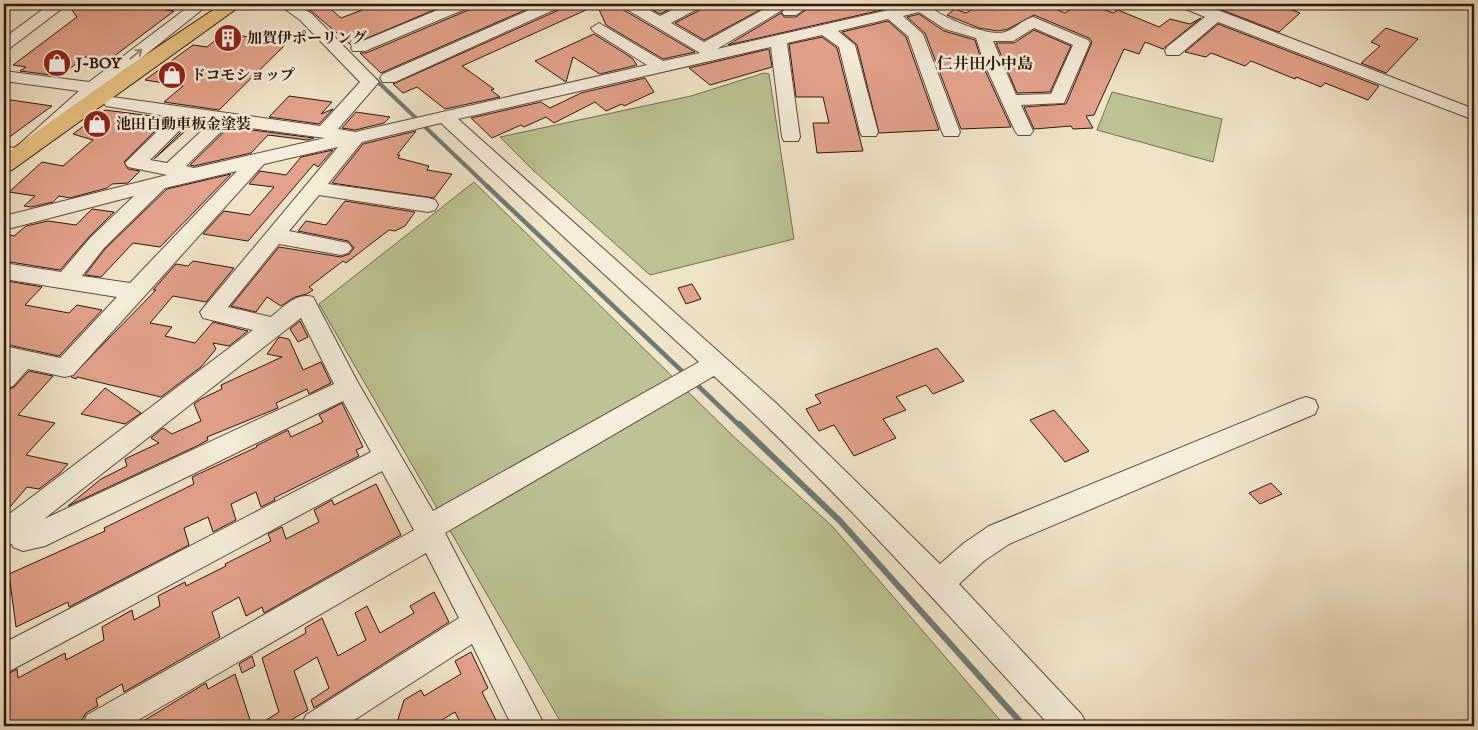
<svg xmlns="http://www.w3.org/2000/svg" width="1478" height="730" viewBox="0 0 1478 730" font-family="'IM FELL English','Noto Serif JP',serif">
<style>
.green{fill:#bdc394;stroke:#766d50}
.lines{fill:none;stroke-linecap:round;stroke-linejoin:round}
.stream-far2{stroke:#6f7b75;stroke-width:4}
.stream-far1{stroke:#6f7b75;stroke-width:4.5}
.stream{stroke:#6f7b75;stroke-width:6}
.building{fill:#e3a28b;stroke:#2e170c}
.minor-casing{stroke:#5f4a3b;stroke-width:2}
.highway-casing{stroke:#2e170c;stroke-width:2}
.minor{fill:#f6eedb;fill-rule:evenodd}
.highway{fill:#e8c284;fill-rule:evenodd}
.oneway{stroke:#9c8d7e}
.labels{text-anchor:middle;stroke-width:5;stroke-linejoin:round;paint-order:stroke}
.far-poi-label{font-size:15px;font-weight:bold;fill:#2e170c;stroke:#f6eedb;text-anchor:start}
.far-quarter-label{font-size:16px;font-weight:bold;fill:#2e170c;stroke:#f6eedb}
</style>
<rect width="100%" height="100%" fill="#f1e5c8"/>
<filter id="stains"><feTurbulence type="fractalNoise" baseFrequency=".004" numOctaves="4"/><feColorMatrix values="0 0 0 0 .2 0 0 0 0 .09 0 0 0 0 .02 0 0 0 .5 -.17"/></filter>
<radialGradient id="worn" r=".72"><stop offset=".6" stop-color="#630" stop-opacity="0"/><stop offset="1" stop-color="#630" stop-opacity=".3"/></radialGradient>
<path class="green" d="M764 73 769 74 794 239 650 275 533 170 500 137 691 96Z
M1112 92 1222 119 1213 162 1097 130Z
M474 182 733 436 832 526 1005 726H563L319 304Z"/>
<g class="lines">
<path class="stream-far2" d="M299 4 309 13
M375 79 488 187"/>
<path class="stream-far1" d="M487 186 686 375
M694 382 740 426"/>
<path class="stream" d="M739 424 840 521 1024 726"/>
</g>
<path class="building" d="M70 4H173L165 10 174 11 109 60 85 57 60 76 20 71 26 67 13 65 77 17 69 6Z
M303 4H325L341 18 378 4H448L351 45Z
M475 4H539L381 73 360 53H366L471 9Z
M565 4H618L622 9 695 52 663 59 606 25 597 5 462 66 494 89 491 90 500 97 445 109 417 87 403 93 393 84 561 9Z
M642 4H680L660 14Z
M706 4H771L704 40 675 23 702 9Z
M814 4H908L728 45 781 13 784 17H796Z
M981 4H1043L1065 13 1079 4H1090L1113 13 1118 10 1159 27 1170 19 1190 24 1201 18 1163 49 1145 42 1139 54 1124 49 1094 115 1086 116 1093 128 1073 129 1071 126 1034 129 1024 107 1066 104 1092 42 1089 38 1034 15 1008 29 998 31 979 28 947 15 955 9 966 13Z
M1219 4 1228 7 1233 4H1276L1300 13 1279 32 1214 7Z
M919 14 944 31 975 40 983 66 1011 127 961 129 925 33 907 17Z
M888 21 906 37 939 130 879 133 857 45 842 32Z
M1218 24 1379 86 1368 100 1325 83 1321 87 1296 77 1295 79 1251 61 1245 66 1211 53 1206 57 1185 52Z
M1386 28 1418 39 1386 73 1361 63 1380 46 1371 42Z
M1034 30 1071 46 1050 92 1017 93 996 43H1014Z
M223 34 289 41 219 110 164 102 183 86 145 80 193 45 207 47Z
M594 34 632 58 637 65 600 74 573 57 566 82 535 61Z
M822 37 837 48 863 151 817 153 813 123H829L823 97H796L789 44Z
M769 49 772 67 710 85 689 68Z
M645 78 654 92 624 106 622 104 606 111 595 102 554 123 546 117 524 127 521 125 492 138 471 118 541 102 550 108 581 93Z
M289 96 332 102 321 114 333 109 319 124 269 117Z
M4 99 52 106 4 141Z
M105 110 168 118 124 162 128 169 140 171 128 183 112 184 107 188 70 198 59 196 53 202 31 207 24 206 35 196 9 192 42 162 63 166 93 140 73 134Z
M356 112 390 117 384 123 355 130 342 128Z
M191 122 206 124 197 132 191 126 154 159Z
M229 127 314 138 307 140 268 135 251 153 194 166 190 165Z
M416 131 397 155H400L398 158 429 166 427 170 452 174 434 198 332 183 363 144Z
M333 150 318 167 314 164 248 241 203 234 224 211 250 215 274 187 249 184 260 171 286 175 301 157Z
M231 174 160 247 133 243 101 277 85 275 105 249 167 189Z
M345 201 415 212 405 226 395 231 389 230 346 263 343 261 309 287 313 290 307 294 295 297 281 306 267 297 256 312 231 306 279 247 341 257 349 254 354 248 348 241 298 231 306 221 326 225Z
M92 209 114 212 89 237 60 270 4 261V234L14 236 26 226 48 221 76 225Z
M193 261 234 268 206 302 173 296 150 323 172 327 165 336 195 343 213 322 248 331 229 346 213 343 216 349 201 367 161 397 77 377 76 379 71 377 156 290H153L176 264 188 266Z
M7 281 42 287 25 305 69 313 77 305 102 310 59 356 4 344V285Z
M692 284 701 299 686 304 678 288Z
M300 321 308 337 298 342 290 329Z
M279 337 289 339 303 370 321 362 331 383 309 394 307 389 276 403 278 408 207 437 208 440 197 446 68 506 101 479 127 466 125 459 159 443 151 438 163 428 172 434 201 421 194 404 201 399 222 389 221 385 282 357 267 354Z
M937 348 964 381 933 394 926 385 896 397 906 410 883 419 896 438 854 456 834 425 819 431 806 409 821 403 815 395Z
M29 371 53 376 18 415 55 423 26 455 68 464 60 473 39 489 27 487 4 514V391L14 387Z
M105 388 141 413 125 424 81 414Z
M342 403 363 447 356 450 359 456 274 498 275 500 261 507 256 492 231 504 236 520 213 532 208 517 184 528 189 545 69 607 68 602 16 627 9 574 105 531 104 528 194 484 192 477 257 447 256 446 288 430 291 437 323 422 319 415Z
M1054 410 1089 451 1065 462 1030 420Z
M1271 483 1282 494 1260 504 1249 493Z
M376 484 401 535 264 613 262 607 246 616 239 597 212 612 220 637 124 692 122 684 96 699 98 706 86 713 78 726H4V676L17 669 18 678 65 653 66 660 104 640 102 627 132 610 134 620 160 606 158 596 185 582 186 586 226 566 225 564 271 541 268 534 282 527 286 539 319 522 314 510 332 500 334 505Z
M434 592 449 622 314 708 311 700 329 688 317 657 294 671 308 710 281 726H257L279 712 262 658 306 633 305 628 322 618 338 656 366 640 355 613 367 606 380 633 414 613 410 606Z
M471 652 488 688 482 692 499 726H462L455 712 432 726H396L404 700 421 690 424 696 461 674 455 661Z
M252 656 255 666 242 673 239 664Z
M235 674 252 726H135L206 683 208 689Z"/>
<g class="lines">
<defs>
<path id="minor" d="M50 4H68L10 48 4 50V38Z
M192 4H209L99 92 26 158 19 160 4 158V146L15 148 79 91 4 81V71L89 82Z
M278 4H296L312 14 379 82 338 129 355 132 647 65 593 31 591 28 599 23 663 61 700 53 623 7 620 4H639L660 16 684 4H704L701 7 671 23 704 42 770 6 776 4 784 9 717 49 915 4H942L939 7 933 9C947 19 988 37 1005 32 1015 29 1022 20 1033 17L1088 40 1090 43 1064 103 1021 105 1033 131 1030 135H1018L1015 131 985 65 976 38 945 29 919 12 903 16 923 34 960 132 958 136H944L942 132 908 36 888 19 838 31 855 45 878 132 876 136H862L860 132 839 47 822 35 787 43 800 137 798 141H784L782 137 771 47 458 119 776 403 940 564 964 543 989 526 1297 400 1306 397 1315 400 1318 407 1315 414 1009 544 984 561 959 584 1082 715 1087 726H1050C941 607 833 486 714 376L445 533 545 726H512L472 644 345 726H301L306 715 459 618 426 553 128 726H82L87 715 414 530 382 471 4 674V643L371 452 343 401 45 546 23 551 13 547 12 544 4 547V518L253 330 203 318 200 312 338 147 264 164 73 375 65 377 28 369 13 386 4 389V346L60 358 117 297 4 279V263L61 272 90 238 134 196 4 230V216L167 175 128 167 125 163 172 117 106 106 103 102 106 98 112 97 320 126 360 82 300 20ZM1034 28 1073 45 1051 94 1016 95 993 41H1013ZM190 120 210 123 167 163 150 160ZM441 123 699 362 433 511 357 381 313 297C296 292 284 307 271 317L228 307 279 244 341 255 348 253 352 248 348 243 289 231 319 195 428 212 435 210 438 205 435 200 428 198 328 184 362 142ZM228 125 325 138 194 168 186 166ZM237 171 130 283 82 276 104 248 165 188ZM301 318 334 384 44 519Z
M452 4H473L470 7 365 51H353L351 48 353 45Z
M543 4H563L560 7 395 82H383L380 78 383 74Z
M793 4H812L796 15H784L782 12Z
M1178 4H1199L1223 12 1474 109V120L1218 22 1179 55H1167L1165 51 1167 47 1205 17 1181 7Z"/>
<path id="highway" d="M222 4H243L12 170 4 172V155L126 68Z"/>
</defs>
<use href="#minor" class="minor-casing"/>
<use href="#highway" class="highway-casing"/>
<use href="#minor" class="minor"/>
<use href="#highway" class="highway"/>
</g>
<defs><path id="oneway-shaft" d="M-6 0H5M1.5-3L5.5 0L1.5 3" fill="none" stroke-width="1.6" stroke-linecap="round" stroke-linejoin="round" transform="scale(1.25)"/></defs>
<use class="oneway" href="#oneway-shaft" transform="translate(136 54) rotate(-39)"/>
<defs>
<symbol id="building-disc" viewBox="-11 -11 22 22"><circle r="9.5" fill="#8f2418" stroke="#f6eedb"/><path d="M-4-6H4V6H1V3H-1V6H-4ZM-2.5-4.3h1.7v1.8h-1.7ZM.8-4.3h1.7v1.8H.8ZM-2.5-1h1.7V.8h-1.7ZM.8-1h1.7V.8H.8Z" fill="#fff"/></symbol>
<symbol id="shop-disc" viewBox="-11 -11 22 22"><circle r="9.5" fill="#8f2418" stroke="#f6eedb"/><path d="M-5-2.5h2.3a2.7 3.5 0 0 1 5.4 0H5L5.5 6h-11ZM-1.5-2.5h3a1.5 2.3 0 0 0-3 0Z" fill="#fff"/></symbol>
</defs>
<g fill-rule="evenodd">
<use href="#building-disc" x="212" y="22" width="32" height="32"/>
<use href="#shop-disc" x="41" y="47" width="32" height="32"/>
<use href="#shop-disc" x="156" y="59" width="32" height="32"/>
<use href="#shop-disc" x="81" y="108" width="32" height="32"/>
</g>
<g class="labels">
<g class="far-poi-label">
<text x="247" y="43">加賀伊ポーリング</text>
<text x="76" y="68">J-BOY</text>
<text x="191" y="80">ドコモショップ</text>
<text x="116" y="129">池田自動車板金塗装</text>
</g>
<g class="far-quarter-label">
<text x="985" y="69">仁井田小中島</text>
</g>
</g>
<rect width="1478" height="730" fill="none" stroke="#f1e5c8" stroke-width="20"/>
<rect x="5" y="5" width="1468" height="720" fill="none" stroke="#2e170c" stroke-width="2.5"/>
<rect x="10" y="10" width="1458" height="710" fill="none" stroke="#2e170c"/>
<rect width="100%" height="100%" filter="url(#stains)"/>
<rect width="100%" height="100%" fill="url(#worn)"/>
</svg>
